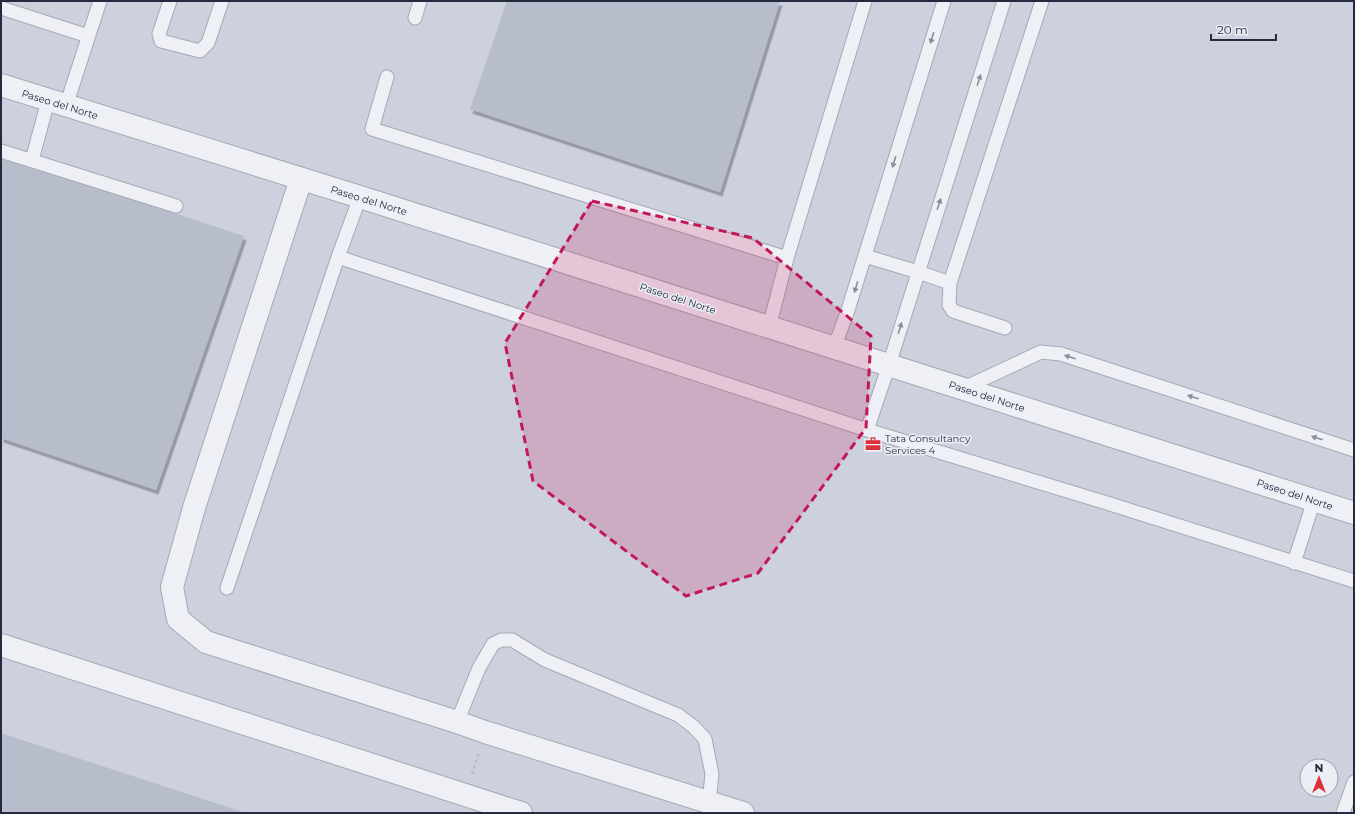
<svg xmlns="http://www.w3.org/2000/svg" width="1355" height="814" viewBox="0 0 1355 814" font-family="Montserrat,sans-serif">
<style>
.built{fill:#cdd1dd;fill-rule:evenodd}
.building{fill:#b8bdcb;filter:url(#shadow)}
.lines{fill:none;stroke-linecap:round;stroke-linejoin:round}
.lane-casing{stroke:#a4a9b5;stroke-width:15}
.street-casing{stroke:#a4a9b5;stroke-width:24}
.path{stroke:#b9bdc6;stroke-width:2.5;stroke-dasharray:3 3;stroke-linecap:butt}
.lane{stroke:#eef0f5;stroke-width:13}
.street{stroke:#eef0f5;stroke-width:22}
.oneway{fill:#898e9a}
.marked{fill:#c2185b;fill-opacity:0.2;stroke:#c2185b;stroke-width:3;stroke-dasharray:8 5;stroke-linejoin:round}
.labels{text-anchor:middle;stroke-width:3;stroke-linejoin:round;paint-order:stroke}
.street-label{font-size:10px;fill:#242b3f;stroke:#ebeef5}
.poi-label{font-size:10px;fill:#242b3f;stroke:#ebeef5;text-anchor:start}
</style>
<defs>
<filter id="shadow"><feDropShadow dx="2.5" dy="4.5" stdDeviation="0" flood-color="#0004"/></filter>
</defs>
<rect width="100%" height="100%" fill="#dbdfe8"/>
<path class="built" d="M1 1H1354V813H1ZM1307 766H1331V790H1307Z"/>
<path class="building" d="M507 1H780L720 192 470 109Z
M1 156 244 236 156 490 1 438Z
M1 733 246 813H1Z"/>
<g class="lines">
<defs>
<path id="lane" d="M170 1 159 34 161 41 200 51 208 43 222 1
M1 8 88 36
M415 18 420 1
M387 77 372 129 787 258 769 327
M66 106 100 1
M1 151 176 206
M32 160 48 101
M865 256 918 272 950 283 949 305 953 311 1005 328
M338 257 867 430 1110 504 1354 581
M787 258 865 1
M950 283 1042 1
M834 348 848 310 944 1
M962 389 1041 352 1061 354 1354 450
M867 430 889 365 1004 1
M1294 563 1314 500
M227 588 338 257 360 197
M457 722 479 668 493 644 501 640H512L545 660 678 715 694 727 705 739 712 774 709 802
M1343 813 1354 782"/>
<path id="street" d="M1 85 360 197 1354 513
M301 179 194 508 172 587 178 619 206 642 457 722 485 732 743 813
M1 645 521 813"/>
</defs>
<use href="#lane" class="lane-casing"/>
<use href="#street" class="street-casing"/>
<path class="path" d="M472 774 479 752"/>
<use href="#lane" class="lane"/>
<use href="#street" class="street"/>
</g>
<defs><path id="oneway-solid" d="M-6-.8H1V-3.2L6.5 0L1 3.2V.8H-6Z"/></defs>
<g class="oneway">
<use href="#oneway-solid" transform="translate(932 38) rotate(107)"/>
<use href="#oneway-solid" transform="translate(979 80) rotate(-72)"/>
<use href="#oneway-solid" transform="translate(894 162) rotate(107)"/>
<use href="#oneway-solid" transform="translate(939 204) rotate(-72)"/>
<use href="#oneway-solid" transform="translate(856 287) rotate(107)"/>
<use href="#oneway-solid" transform="translate(900 328) rotate(-73)"/>
<use href="#oneway-solid" transform="translate(1070 357) rotate(-162)"/>
<use href="#oneway-solid" transform="translate(1193 397) rotate(-162)"/>
<use href="#oneway-solid" transform="translate(1317 438) rotate(-162)"/>
</g>
<path class="marked" d="M592 201 753 238 871 336 866 428 758 573 686 596 533 481 505 343Z"/>
<defs>
<symbol id="office-bare" viewBox="-9 -9 18 18"><path d="M-6-3h4V-5.5h4V-3h4V5H-6ZM-1-4.5V-3h2v-1.5ZM-6 0V1H6V0Z" fill="#dc3039" stroke="#ebeef5" stroke-width="2.5" paint-order="stroke"/></symbol>
</defs>
<g fill-rule="evenodd">
<use href="#office-bare" x="862" y="433" width="22" height="22"/>
</g>
<g class="labels">
<g class="street-label">
<text transform="translate(60 104) rotate(17)" y="4">Paseo del Norte</text>
<text transform="translate(369 200) rotate(17)" y="4">Paseo del Norte</text>
<text transform="translate(678 298) rotate(18)" y="4">Paseo del Norte</text>
<text transform="translate(987 396) rotate(18)" y="4">Paseo del Norte</text>
<text transform="translate(1295 494) rotate(18)" y="4">Paseo del Norte</text>
</g>
<g class="poi-label">
<text x="885" y="442">Tata Consultancy<tspan x="885" dy="12">Services 4</tspan></text>
</g>
</g>
<rect width="1355" height="814" fill="none" stroke="#242b3f" stroke-width="4"/>
<g transform="translate(1319 778)"><circle r="19" fill="#ebeef5" stroke="#9ba0ac"/>
<path d="M0-3L7 15L0 10L-7 15Z" fill="#dc3039"/>
<text y="-6" font-size="11" font-weight="bold" text-anchor="middle" fill="#242b3f">N</text>
</g>
<path d="M1211 34v6h65v-6" fill="none" stroke="#242b3f" stroke-width="2"/>
<text x="1217" y="34" font-size="12" fill="#242b3f" stroke="#ebeef5" stroke-width="3" paint-order="stroke">20 m</text>
</svg>
